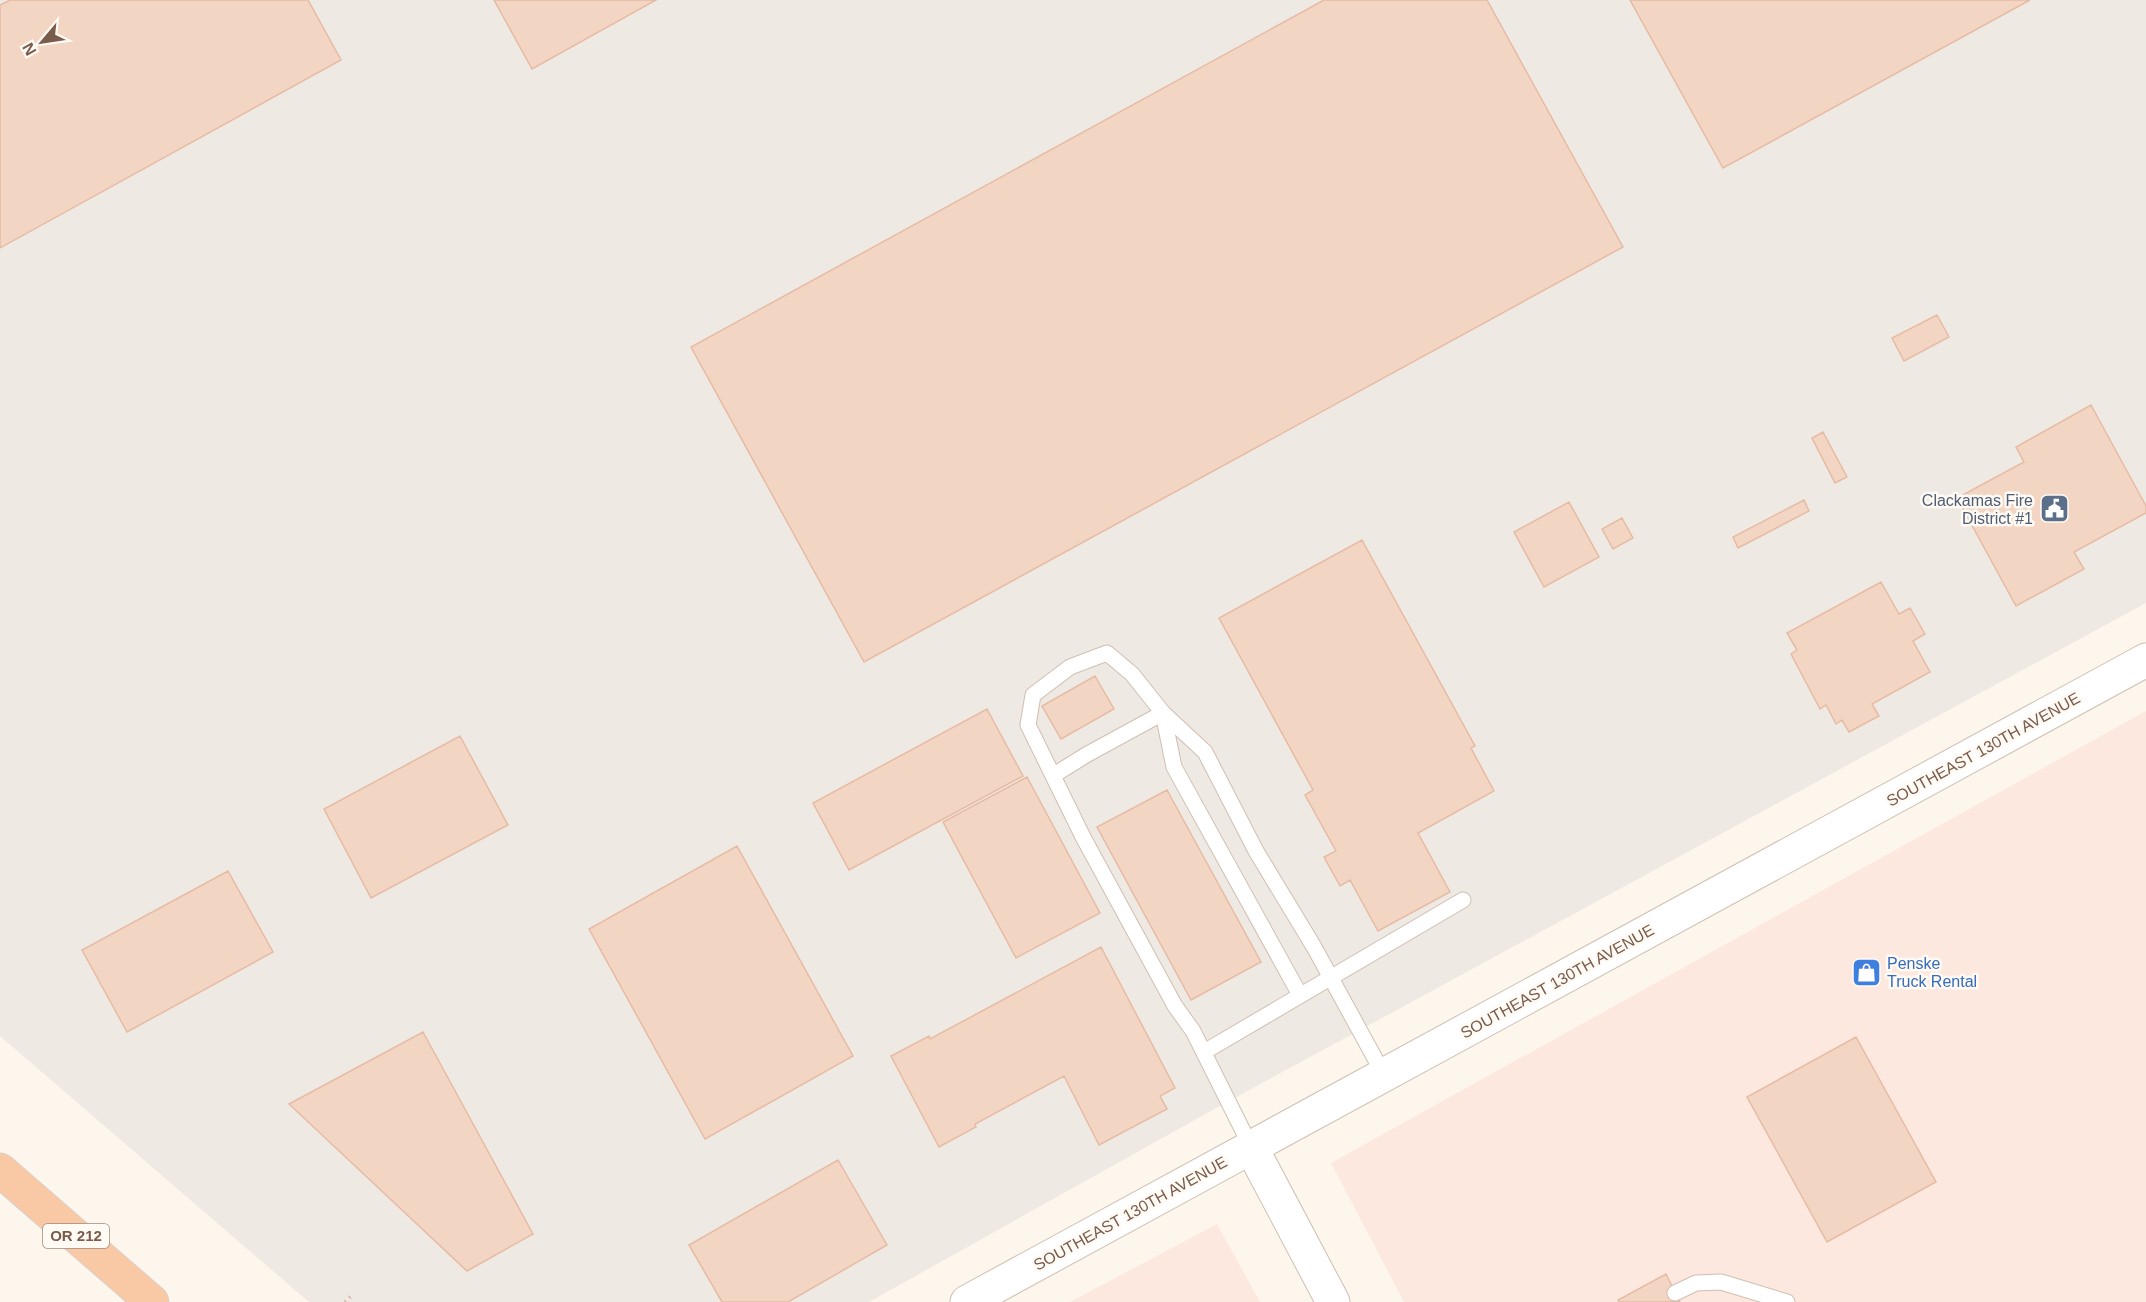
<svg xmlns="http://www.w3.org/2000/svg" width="2146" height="1302" viewBox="0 0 2146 1302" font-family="Arial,sans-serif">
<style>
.commercial{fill:#fde8e0}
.industrial{fill:#efe9e4}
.building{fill:#f3d5c3;stroke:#e6bba3;stroke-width:1.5}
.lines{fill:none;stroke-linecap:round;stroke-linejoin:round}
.service-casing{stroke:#d1beb0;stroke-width:17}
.tertiary-casing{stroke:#d1beb0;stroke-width:35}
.trunk-casing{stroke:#dad1cd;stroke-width:35}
.path{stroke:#d9b8a5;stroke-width:4;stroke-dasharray:1.5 4.5;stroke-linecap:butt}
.service{stroke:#fff;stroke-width:15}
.tertiary{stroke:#fff;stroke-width:33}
.trunk{stroke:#f9c8a4;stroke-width:33}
.labels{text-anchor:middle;stroke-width:5;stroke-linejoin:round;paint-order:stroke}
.shield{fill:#fffaf3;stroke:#a28b7f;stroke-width:1.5}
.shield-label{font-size:15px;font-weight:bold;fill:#7a5c4d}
.service-label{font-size:16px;fill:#4e5e75;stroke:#fffaf3;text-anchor:end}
.street-label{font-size:16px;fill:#7a5c4d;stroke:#fffaf3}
.shop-label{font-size:16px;fill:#366cbe;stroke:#fffaf3;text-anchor:start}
</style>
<rect width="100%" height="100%" fill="#fdf6ec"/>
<path class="commercial" d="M2146 711V1302H1404L1331 1163Z
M1217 1224 1260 1302H1070Z"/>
<path class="industrial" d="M0 0H2146V603L1209 1112 869 1302H309L0 1036Z"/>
<path class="building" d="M10 0H308L341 60 0 248V5Z
M494 0H656L532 69Z
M1324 0H1487L1623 247 864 662 691 347Z
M1630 0H2030L1723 168Z
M1937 315 1949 337 1904 361 1892 338Z
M2091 405 2146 506V513L2074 552 2084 569 2016 606 1957 498 2024 462 2016 447Z
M1823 432 1847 477 1835 483 1812 438Z
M1804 500 1809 511 1738 548 1733 537Z
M1569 502 1599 557 1544 587 1514 532Z
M1622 518 1633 538 1613 549 1602 529Z
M1362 540 1475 746 1471 748 1494 791 1418 833 1450 892 1378 931 1350 880 1340 886 1324 857 1336 851 1305 795 1313 790 1219 618Z
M1881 582 1899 614 1910 608 1925 634 1913 641 1930 672 1872 704 1879 716 1849 732 1842 720 1836 724 1826 705 1820 709 1791 654 1797 650 1787 633Z
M1095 676 1114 709 1061 739 1042 706Z
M987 709 1023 776 849 870 813 803Z
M460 736 508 825 371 898 324 809Z
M1027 777 1100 913 1016 958 943 822Z
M1167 790 1261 962 1191 1000 1097 827Z
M737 846 853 1056 705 1139 589 929Z
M228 871 273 952 127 1032 82 950Z
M1101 947 1175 1088 1160 1096 1167 1109 1099 1145 1064 1076 975 1124 976 1127 939 1147 891 1056 929 1036 930 1039Z
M423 1032 533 1234 467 1271 289 1104Z
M1856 1037 1936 1182 1827 1242 1747 1097Z
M838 1160 887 1245 788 1302H722L689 1245Z
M1666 1274 1680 1302H1619L1618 1300Z"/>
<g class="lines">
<defs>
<path id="service" d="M1054 775 1086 755 1163 713 1205 752 1256 851 1314 947 1384 1075
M1204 1052 1463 900
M1251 1147 1193 1031 1175 1006 1083 837 1028 725 1033 695 1070 667 1107 653 1132 674 1163 713 1174 767 1300 995
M1675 1293 1696 1283 1721 1282 1787 1302"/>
<path id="tertiary" d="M1251 1147 1333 1302
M967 1302 2146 660"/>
<path id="trunk" d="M0 1170 152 1302"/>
</defs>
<use href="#service" class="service-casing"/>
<use href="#tertiary" class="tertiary-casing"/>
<use href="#trunk" class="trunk-casing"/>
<path class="path" d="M345 1302 351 1296"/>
<use href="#service" class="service"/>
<use href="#tertiary" class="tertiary"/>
<use href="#trunk" class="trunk"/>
</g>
<defs>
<symbol id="civic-square" viewBox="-11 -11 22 22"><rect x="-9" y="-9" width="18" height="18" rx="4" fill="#5c6f8a" stroke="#fffaf3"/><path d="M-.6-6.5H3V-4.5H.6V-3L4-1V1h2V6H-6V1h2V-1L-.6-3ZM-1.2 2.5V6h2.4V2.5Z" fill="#fff"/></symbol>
<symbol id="shop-square" viewBox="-11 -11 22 22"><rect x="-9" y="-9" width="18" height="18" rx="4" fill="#3f7fe0" stroke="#fffaf3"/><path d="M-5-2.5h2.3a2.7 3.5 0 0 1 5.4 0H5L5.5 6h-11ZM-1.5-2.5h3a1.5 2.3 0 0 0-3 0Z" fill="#fff"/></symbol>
</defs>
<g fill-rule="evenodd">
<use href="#civic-square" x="2038" y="492" width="33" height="33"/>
<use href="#shop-square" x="1850" y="956" width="33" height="33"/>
</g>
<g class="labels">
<rect class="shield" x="43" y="1224" width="66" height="24" rx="4.5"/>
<g class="shield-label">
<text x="76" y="1241">OR 212</text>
</g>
<g class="service-label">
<text x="2033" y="506">Clackamas Fire<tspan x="2033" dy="18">District #1</tspan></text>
</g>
<g class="street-label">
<text transform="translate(1983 749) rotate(-29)" y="6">SOUTHEAST 130TH AVENUE</text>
<text transform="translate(1557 981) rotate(-29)" y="6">SOUTHEAST 130TH AVENUE</text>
<text transform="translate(1130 1213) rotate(-29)" y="6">SOUTHEAST 130TH AVENUE</text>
</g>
<g class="shop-label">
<text x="1887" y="969">Penske<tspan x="1887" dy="18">Truck Rental</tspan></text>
</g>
</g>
<g transform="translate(42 42) rotate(241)" stroke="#fffaf3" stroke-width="4.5" paint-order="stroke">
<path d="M0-4.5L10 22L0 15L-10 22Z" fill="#7a5c4d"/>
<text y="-9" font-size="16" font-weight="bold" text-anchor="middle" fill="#7a5c4d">N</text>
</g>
</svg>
